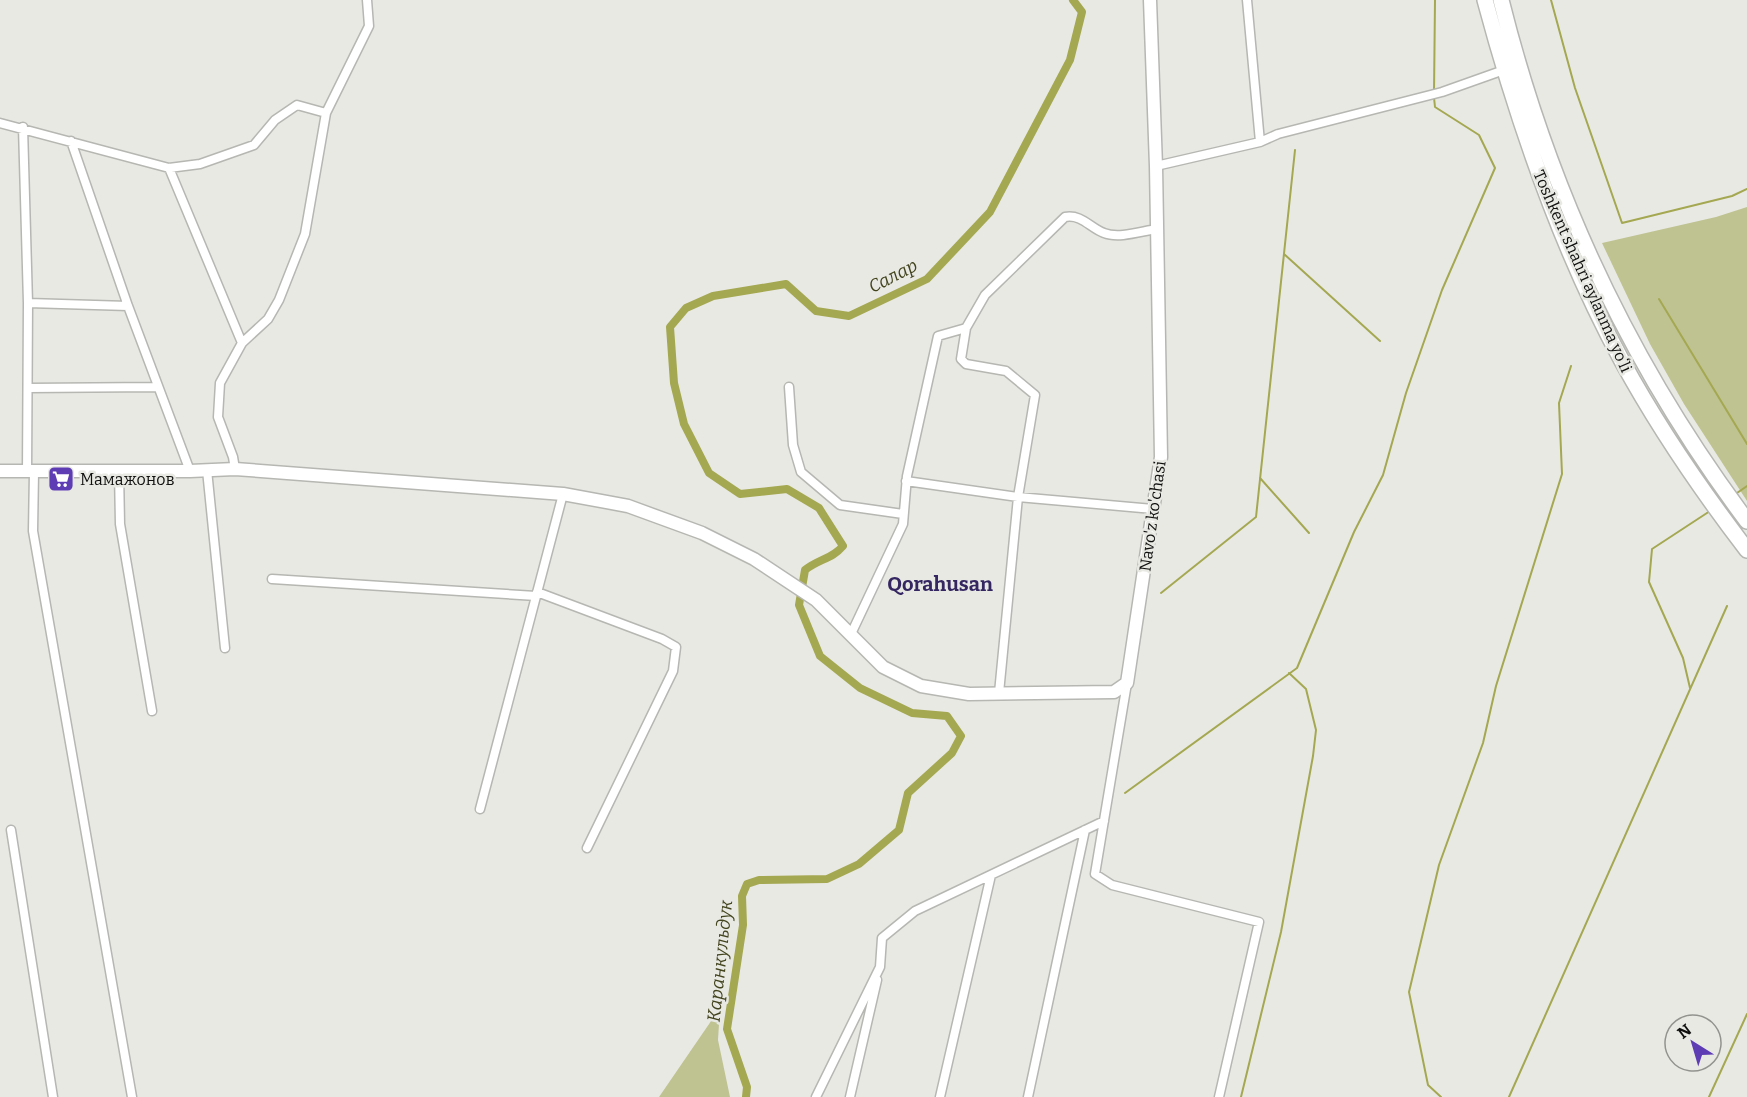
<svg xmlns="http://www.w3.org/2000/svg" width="1747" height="1097" viewBox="0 0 1747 1097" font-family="Bitter,serif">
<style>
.green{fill:#bfc391}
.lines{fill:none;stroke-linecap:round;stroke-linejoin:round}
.stream{stroke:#a4a851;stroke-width:2}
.canal{stroke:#a4a851;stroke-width:8}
.street-casing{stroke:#b6b7b2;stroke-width:11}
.secondary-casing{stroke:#b6b7b2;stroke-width:15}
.highway-casing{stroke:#b6b7b2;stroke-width:18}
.street{stroke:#fff;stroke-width:8}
.secondary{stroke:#fff;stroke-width:12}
.highway{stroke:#fff;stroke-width:15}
.labels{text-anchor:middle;stroke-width:5;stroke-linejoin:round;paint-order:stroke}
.street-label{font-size:16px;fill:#10100f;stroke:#e9e9e4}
.poi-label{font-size:16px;fill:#10100f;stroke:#e9e9e4;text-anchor:start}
.water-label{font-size:18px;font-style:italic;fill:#42441e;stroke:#e9e9e4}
.quarter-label{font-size:20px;font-weight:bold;fill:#342661;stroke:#e9e9e4}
</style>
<rect width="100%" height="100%" fill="#e9e9e4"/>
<path class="green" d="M1747 207V501L1684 404 1650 344 1602 243 1716 217Z
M720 1008 718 1040 730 1097H659Z"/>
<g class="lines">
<path class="stream" d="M1551 0 1575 88 1622 223 1732 196 1747 189
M1434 92 1435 0
M1284 254 1380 341
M1659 299 1747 444
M1260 478 1309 533
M1734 495 1747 486
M1161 593 1256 517 1295 150
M1690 688 1683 658 1649 582 1652 549 1710 511
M1125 793 1297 668 1354 532 1383 475 1406 393 1442 290 1495 168 1479 135 1435 107 1434 98
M1241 1097 1281 932 1313 756 1316 730 1306 689 1289 673
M1441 1097 1428 1085 1409 992 1439 865 1483 743 1496 686 1562 474 1559 403 1571 366
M1509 1097 1727 606
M1709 1097 1747 1014"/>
<path class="canal" d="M746 1097 747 1087 727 1029 743 925 742 896 747 884 759 880 827 879 859 864 899 830 908 793 952 753 961 736 947 716 912 713 860 688 820 656 799 605 805 570C819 559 832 559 843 546L819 508 787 489 740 494 709 473 684 424 674 383 670 327 686 308 713 296 786 284 816 311 849 316 927 279 990 212 1070 60 1082 12 1073 0"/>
<defs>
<path id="street" d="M1247 0 1260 142
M0 123 169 168 200 164 254 145 275 120 297 105 326 113
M23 127 28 303 27 472
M71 141 128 306 190 471
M1156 166 1260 142 1278 134 1442 92 1504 70
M169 168 242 343
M28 303 128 306
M966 328 961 359 966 364 1006 371 1035 395 1018 497 999 693
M789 387 793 445 801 472 840 505 903 514
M28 388 158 387
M235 469 233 457 218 417 220 383 242 343 268 319 279 300 305 234 326 113 369 26 367 0
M207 470 225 648
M34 472 33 531 132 1097
M119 472 120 524 152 711
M906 481 1018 497 1153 509
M272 579 536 596
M537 592 662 639 676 647 673 671 587 848
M851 634 903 524 907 476 938 336 966 328 985 295 1065 217C1082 214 1090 228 1104 233 1119 239 1142 231 1157 229
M1127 683 1095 874 1112 885 1259 922 1219 1097
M480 809 563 494
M11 830 53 1097
M816 1097 880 967 882 938 915 911 1104 821
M850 1097 877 980
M940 1097 991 875
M1028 1097 1085 830"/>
<path id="secondary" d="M0 471H190L235 469 563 494 628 506 702 533 754 559 816 600 883 667 921 686 969 694 1114 692 1127 683 1161 457 1156 166 1150 0"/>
<path id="highway" d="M1485 0C1518 123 1561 249 1622 361 1658 427 1701 490 1747 550
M1501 0C1548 189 1630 365 1747 521"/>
</defs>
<use href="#street" class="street-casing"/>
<use href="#secondary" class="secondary-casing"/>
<use href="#highway" class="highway-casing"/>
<use href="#street" class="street"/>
<use href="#secondary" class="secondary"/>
<use href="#highway" class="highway"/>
</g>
<defs>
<symbol id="supermarket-square" viewBox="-11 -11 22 22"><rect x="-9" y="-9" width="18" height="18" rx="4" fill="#5e3cb4" stroke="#e9e9e4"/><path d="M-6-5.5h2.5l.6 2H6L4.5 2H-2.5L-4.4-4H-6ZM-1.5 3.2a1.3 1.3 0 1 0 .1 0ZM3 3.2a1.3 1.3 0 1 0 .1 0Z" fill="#fff"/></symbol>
</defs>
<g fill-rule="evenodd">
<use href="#supermarket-square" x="46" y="464" width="30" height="30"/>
</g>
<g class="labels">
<g class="street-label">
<text transform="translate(1583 271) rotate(66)" y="6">Toshkent shahri aylanma yoʻli</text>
<text transform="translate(1152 516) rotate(-82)" y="6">Navo'z ko'chasi</text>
</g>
<g class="poi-label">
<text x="80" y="485">Мамажонов</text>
</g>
<g class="water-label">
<text transform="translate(893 276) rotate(-27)" y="6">Салар</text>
<text transform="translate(720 961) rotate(-84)" y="6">Каранкульдук</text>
</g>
<g class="quarter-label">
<text x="940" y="591">Qorahusan</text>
</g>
</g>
<g transform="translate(1693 1043) rotate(323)"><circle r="28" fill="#e9e9e4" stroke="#92928f" stroke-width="1.5"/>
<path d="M0-4.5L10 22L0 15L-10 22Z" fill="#5e3cb4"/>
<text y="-9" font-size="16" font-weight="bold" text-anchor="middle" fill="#10100f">N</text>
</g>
</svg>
